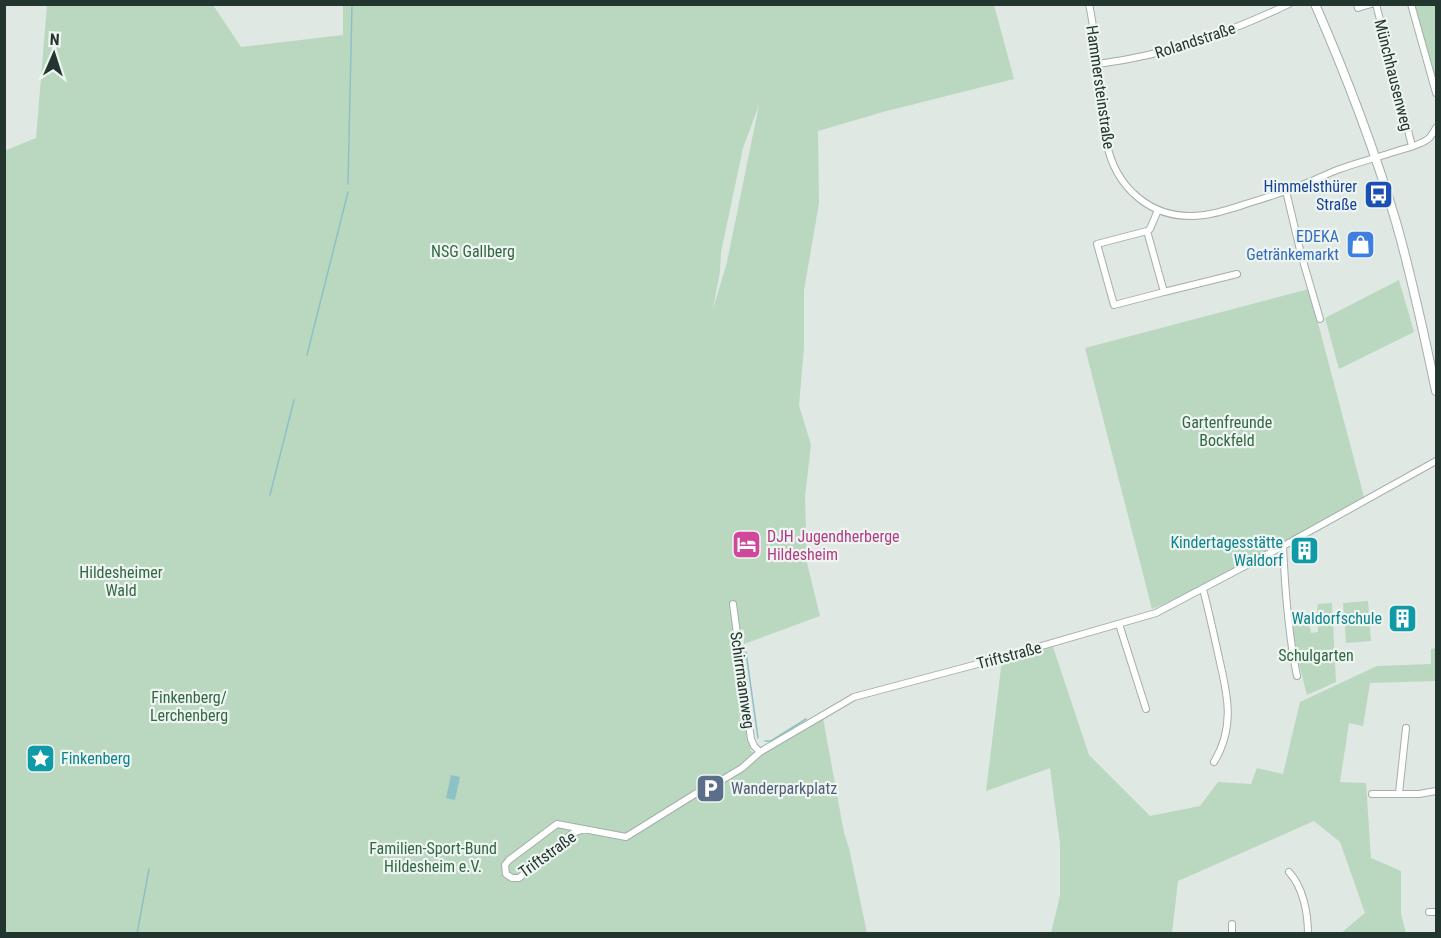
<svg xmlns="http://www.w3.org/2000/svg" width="1441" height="938" viewBox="0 0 1441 938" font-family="'Roboto Condensed',sans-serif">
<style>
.green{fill:#bad7c0;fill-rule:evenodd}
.water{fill:#8dc1c6}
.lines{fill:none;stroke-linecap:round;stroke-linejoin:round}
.stream{stroke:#8dc1c6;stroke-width:1.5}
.minor-casing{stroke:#a3afa9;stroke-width:8}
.tertiary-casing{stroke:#a3afa9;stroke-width:10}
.minor{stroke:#fff;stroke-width:6}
.tertiary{stroke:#fff;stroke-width:8}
.labels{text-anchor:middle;stroke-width:4.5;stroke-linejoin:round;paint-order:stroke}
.street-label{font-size:16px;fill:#22352f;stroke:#eef5f1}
.transit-label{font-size:16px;fill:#164399;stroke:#eef5f1;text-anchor:end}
.shop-label{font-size:16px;fill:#366cbe;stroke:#eef5f1;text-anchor:end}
.park-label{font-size:16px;fill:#326743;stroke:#eef5f1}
.hotel-label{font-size:16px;fill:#b23c85;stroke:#eef5f1;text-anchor:start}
.culture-label{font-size:16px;fill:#0d838f;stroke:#eef5f1;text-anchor:end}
.service-label{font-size:16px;fill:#4e5e75;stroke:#eef5f1;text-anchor:start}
</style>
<rect width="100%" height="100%" fill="#dfe8e3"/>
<path class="green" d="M47 5H213L241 47 343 35V5H994L1014 79 883 112 818 131 819 203 804 290V348L799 405 811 445 805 497 807 563 820 616 744 644V630L733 626 751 751 759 756 823 718 844 833 849 848 867 933 5 934 4 151 36 138ZM759 105 727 262 713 309 720 271 721 252 743 148Z
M1414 5H1436V87Z
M1399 280 1414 332 1339 369 1325 318Z
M1309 289 1364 497 1202 588 1152 609 1085 348Z
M1368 601 1371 641 1346 643 1343 603Z
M1332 603 1336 682 1307 695 1298 660 1291 619 1298 613 1307 614 1311 633 1318 632 1317 612 1318 604Z
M1053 647 1089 755 1150 816 1200 806 1218 782 1251 784 1257 768 1283 774 1300 702 1377 666 1431 664V649L1436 648V681L1370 683 1363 726 1349 723 1340 782 1366 783 1371 858 1401 871V914L1406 933H1341L1365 913 1340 842 1314 821 1178 881 1172 933H1051L1060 896V843L1050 768 986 791 1002 660Z"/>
<path class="water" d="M451 775 460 777 455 800 446 798Z"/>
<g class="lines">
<path class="stream" d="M348 184 352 4
M307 355 348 192
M270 495 294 400
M746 652 758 738
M765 741H771L806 719
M137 934 149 869"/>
<defs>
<path id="minor" d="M1089 4C1099 49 1097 95 1106 140 1115 189 1153 222 1204 215 1220 213 1236 207 1252 202 1272 196 1292 189 1312 181 1321 177 1329 173 1337 170 1356 163 1375 158 1394 152 1403 149 1421 145 1428 139 1431 137 1434 131 1436 128
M1357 4 1358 8 1371 4
M1376 4 1412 146
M1411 4 1436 93
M1098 64C1167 55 1226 34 1289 4
M1286 191 1301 254 1320 319
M1147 231 1164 292 1114 305 1097 244 1147 231 1150 229 1158 210
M1164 292 1237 274
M1283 546C1285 590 1288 633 1297 676
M1203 589C1209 612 1214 635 1219 658 1228 696 1235 727 1214 762
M733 604 751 739 754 746 760 752
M1119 624 1146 709
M1399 793 1406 728
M1372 794H1419L1436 791
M584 829 573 833 519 878H512L506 874 505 865 509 860 557 824 626 837 695 794 717 783 742 768 760 752 854 697 1000 658 1156 613 1285 545 1436 461
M1289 872C1303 887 1308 913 1308 934
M1429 912H1436
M1232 924V934"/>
<path id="tertiary" d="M1315 4C1346 75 1374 148 1396 222 1412 278 1424 334 1436 391"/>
</defs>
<use href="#minor" class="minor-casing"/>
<use href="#tertiary" class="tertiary-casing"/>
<use href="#minor" class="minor"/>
<use href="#tertiary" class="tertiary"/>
</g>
<defs>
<symbol id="bus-square" viewBox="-11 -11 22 22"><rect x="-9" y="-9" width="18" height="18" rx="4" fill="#1a4fb4" stroke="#eef5f1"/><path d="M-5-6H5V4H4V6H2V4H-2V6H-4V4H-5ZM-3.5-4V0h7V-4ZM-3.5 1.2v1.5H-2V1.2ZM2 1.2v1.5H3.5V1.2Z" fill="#fff"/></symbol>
<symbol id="shop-square" viewBox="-11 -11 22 22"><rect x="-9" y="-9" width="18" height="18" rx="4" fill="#3f7fe0" stroke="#eef5f1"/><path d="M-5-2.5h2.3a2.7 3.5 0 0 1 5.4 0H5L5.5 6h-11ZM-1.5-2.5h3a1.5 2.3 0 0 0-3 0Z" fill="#fff"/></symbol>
<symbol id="hotel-square" viewBox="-11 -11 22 22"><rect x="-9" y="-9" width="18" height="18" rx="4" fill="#d1479c" stroke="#eef5f1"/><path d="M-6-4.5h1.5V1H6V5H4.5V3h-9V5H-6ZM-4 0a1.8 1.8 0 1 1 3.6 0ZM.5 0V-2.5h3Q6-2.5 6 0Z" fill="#fff"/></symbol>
<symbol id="building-square" viewBox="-11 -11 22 22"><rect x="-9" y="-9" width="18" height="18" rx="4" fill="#0f9aa8" stroke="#eef5f1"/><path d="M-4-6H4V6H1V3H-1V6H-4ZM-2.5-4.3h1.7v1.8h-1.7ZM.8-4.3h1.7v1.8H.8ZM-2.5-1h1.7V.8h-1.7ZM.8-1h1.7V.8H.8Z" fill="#fff"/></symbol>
<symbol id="sight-square" viewBox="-11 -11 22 22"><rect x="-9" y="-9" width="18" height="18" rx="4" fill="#0f9aa8" stroke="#eef5f1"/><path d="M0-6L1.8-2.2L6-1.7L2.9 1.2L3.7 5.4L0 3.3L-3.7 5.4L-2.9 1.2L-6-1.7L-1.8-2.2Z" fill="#fff"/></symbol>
<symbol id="parking-square" viewBox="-11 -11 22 22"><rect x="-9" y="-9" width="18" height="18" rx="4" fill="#5c6f8a" stroke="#eef5f1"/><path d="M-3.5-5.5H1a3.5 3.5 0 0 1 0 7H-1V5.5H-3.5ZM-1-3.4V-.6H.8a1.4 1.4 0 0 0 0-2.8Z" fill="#fff"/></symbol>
</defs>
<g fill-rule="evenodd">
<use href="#bus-square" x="1362" y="178" width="33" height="33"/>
<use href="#shop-square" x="1344" y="228" width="33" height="33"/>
<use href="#hotel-square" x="730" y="528" width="33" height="33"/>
<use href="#building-square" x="1288" y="534" width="33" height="33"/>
<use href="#building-square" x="1386" y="602" width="33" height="33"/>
<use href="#sight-square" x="24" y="742" width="33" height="33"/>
<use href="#parking-square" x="694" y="772" width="33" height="33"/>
</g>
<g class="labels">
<g class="street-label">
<text transform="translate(1195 40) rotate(-18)" y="6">Rolandstraße</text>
<text transform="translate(1394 75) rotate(76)" y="6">Münchhausenweg</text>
<text transform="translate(1101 87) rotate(82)" y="6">Hammersteinstraße</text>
<text transform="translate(1009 655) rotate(-15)" y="6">Triftstraße</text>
<text transform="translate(743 680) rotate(82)" y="6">Schirrmannweg</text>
<text transform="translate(547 854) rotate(-36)" y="6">Triftstraße</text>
</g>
<g class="transit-label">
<text x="1357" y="192">Himmelsthürer<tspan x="1357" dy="18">Straße</tspan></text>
</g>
<g class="shop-label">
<text x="1339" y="242">EDEKA<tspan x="1339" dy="18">Getränkemarkt</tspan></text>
</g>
<g class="park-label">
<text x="473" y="257">NSG Gallberg</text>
<text x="1227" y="428">Gartenfreunde<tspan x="1227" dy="18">Bockfeld</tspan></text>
<text x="121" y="578">Hildesheimer<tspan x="121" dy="18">Wald</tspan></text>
<text x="1316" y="661">Schulgarten</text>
<text x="189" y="703">Finkenberg/<tspan x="189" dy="18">Lerchenberg</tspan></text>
<text x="433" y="854">Familien-Sport-Bund<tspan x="433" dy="18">Hildesheim e.V.</tspan></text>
</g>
<g class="hotel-label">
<text x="767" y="542">DJH Jugendherberge<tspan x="767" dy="18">Hildesheim</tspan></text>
</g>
<g class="culture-label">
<text x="1283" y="548">Kindertagesstätte<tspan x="1283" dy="18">Waldorf</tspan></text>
<text x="1382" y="624">Waldorfschule</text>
<text x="61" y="764" text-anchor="start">Finkenberg</text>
</g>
<g class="service-label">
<text x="731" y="794">Wanderparkplatz</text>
</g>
</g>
<rect width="1441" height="938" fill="none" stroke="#22352f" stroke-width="12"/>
<g transform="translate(54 54) rotate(3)" stroke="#eef5f1" stroke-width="4.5" paint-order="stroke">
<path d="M0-4.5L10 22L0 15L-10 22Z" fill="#22352f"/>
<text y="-9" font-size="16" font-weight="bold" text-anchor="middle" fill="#22352f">N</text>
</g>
</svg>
